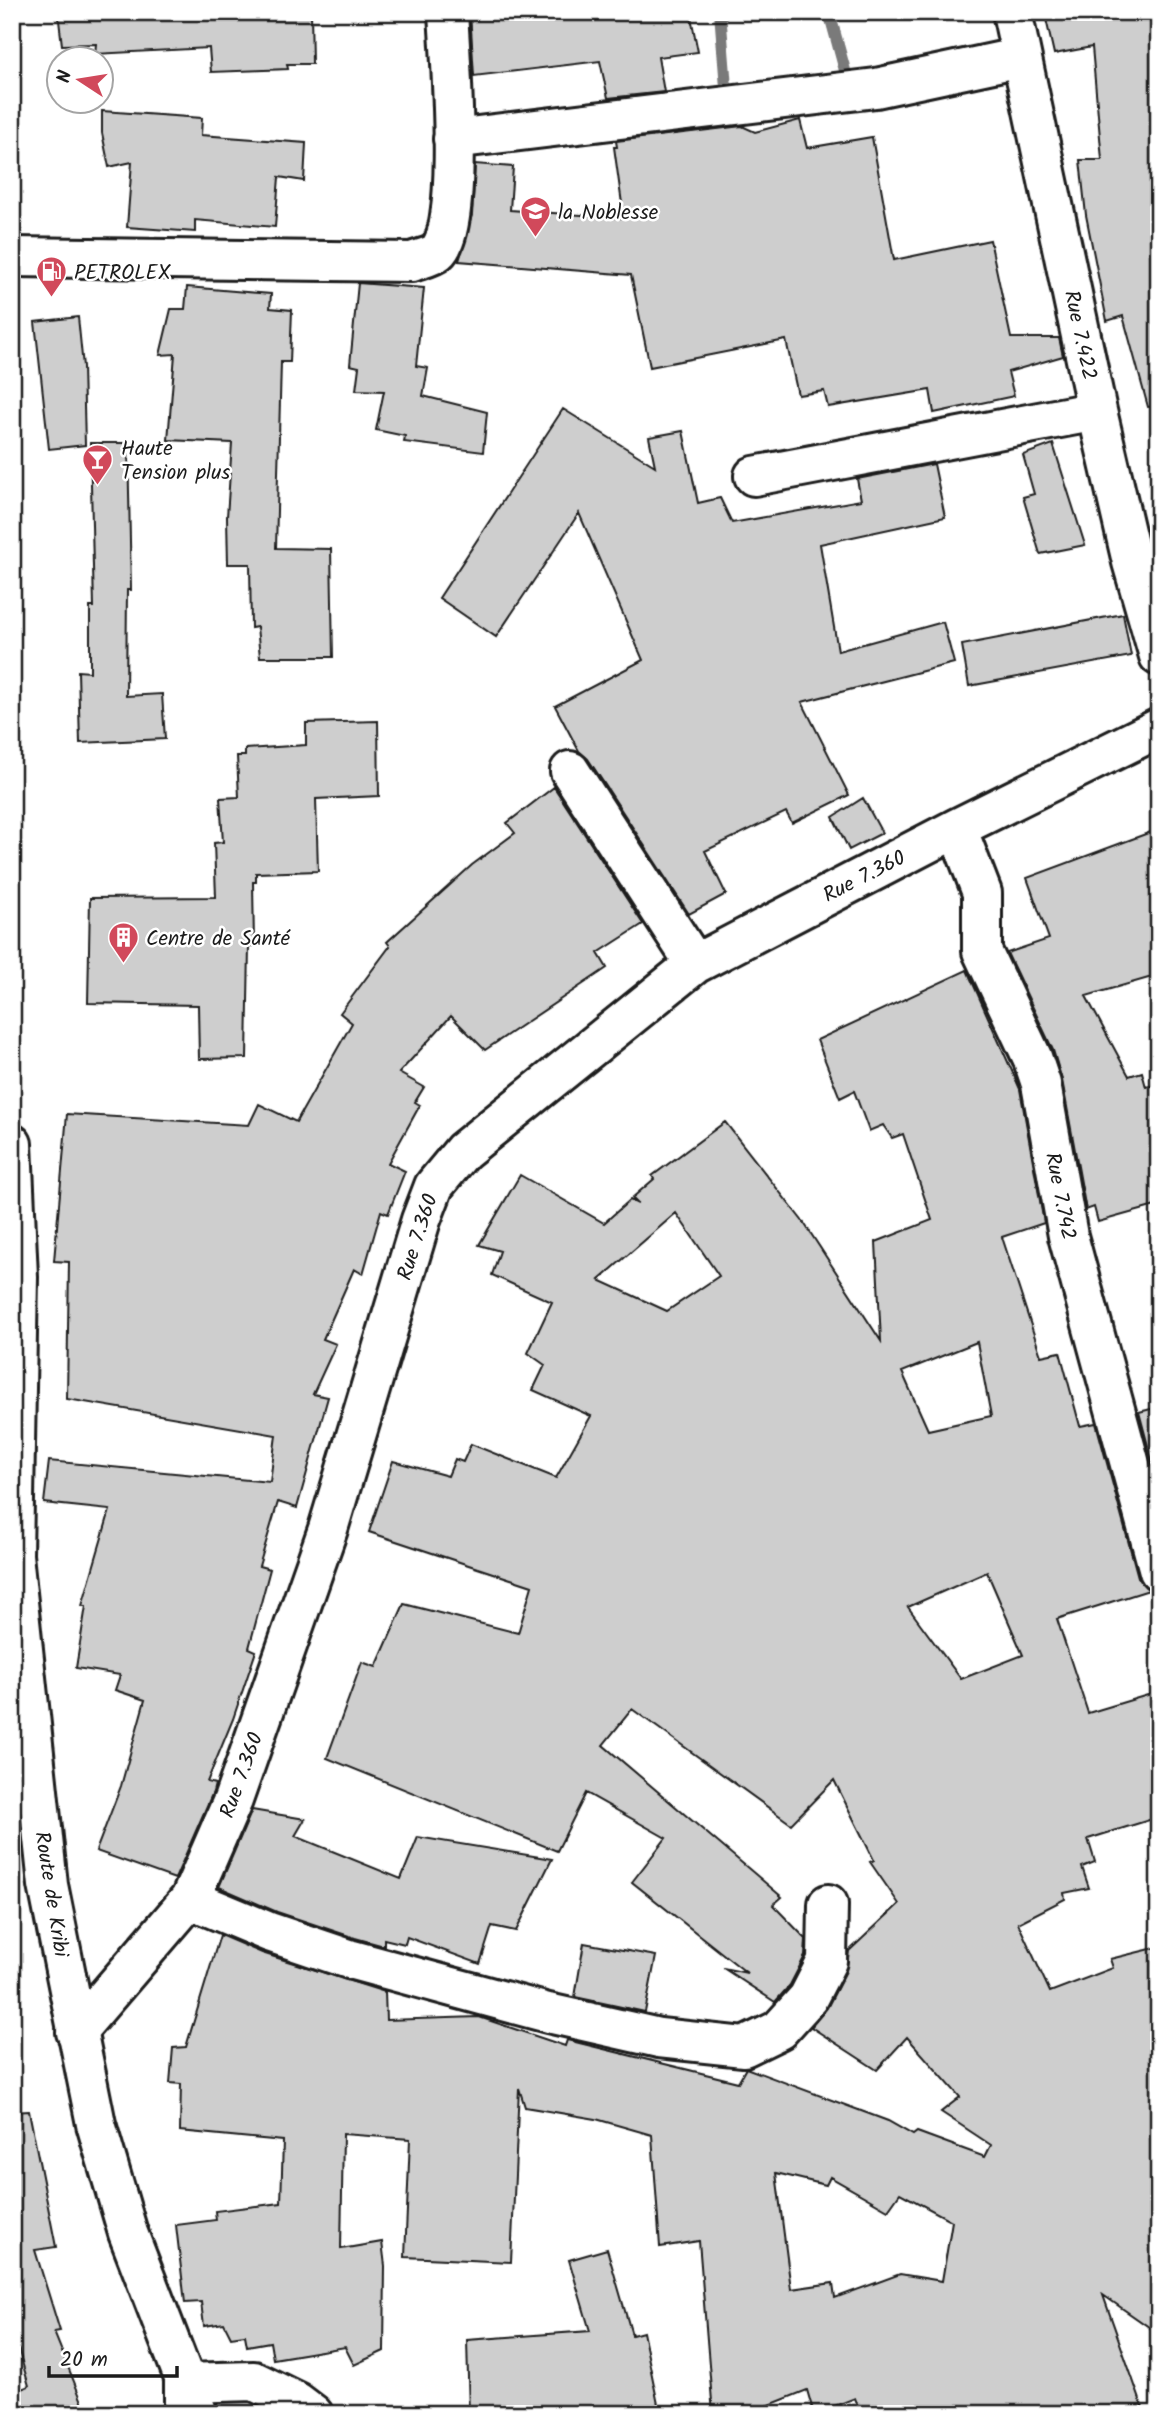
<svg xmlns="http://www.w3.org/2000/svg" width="1171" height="2426" viewBox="0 0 1171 2426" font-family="Kalam,sans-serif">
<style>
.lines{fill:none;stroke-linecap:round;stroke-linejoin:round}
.stream{stroke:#7a7a7a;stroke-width:12}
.building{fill:#cecece;stroke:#1c1c1c;stroke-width:2;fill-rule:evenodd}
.minor-casing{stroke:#1c1c1c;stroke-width:44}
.secondary-casing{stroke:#1c1c1c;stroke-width:44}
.minor{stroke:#fff;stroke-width:38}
.secondary{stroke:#fff;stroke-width:38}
.labels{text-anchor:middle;stroke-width:5;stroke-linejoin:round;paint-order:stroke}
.poi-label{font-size:21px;fill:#1c1c1c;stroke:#fff;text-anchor:start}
.street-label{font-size:21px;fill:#1c1c1c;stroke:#fff}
</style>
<rect width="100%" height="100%" fill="#fff"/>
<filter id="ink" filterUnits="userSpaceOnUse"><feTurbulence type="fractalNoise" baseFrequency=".0143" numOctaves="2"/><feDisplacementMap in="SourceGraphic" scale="14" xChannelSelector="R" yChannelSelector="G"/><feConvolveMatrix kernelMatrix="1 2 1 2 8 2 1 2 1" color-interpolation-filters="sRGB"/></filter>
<g filter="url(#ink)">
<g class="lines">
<path class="stream" d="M720 12 727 100
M829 12 849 85"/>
</g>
<path class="building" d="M58 12H311L312 64H287L288 69 211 72 209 48 95 54 96 44 62 45Z
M470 12H690L698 52 658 57 664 92 608 98 600 61 474 76Z
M1079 12H1159V406L1148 407 1123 316 1107 321 1086 215 1080 160H1102L1092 47 1054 54 1046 19Z
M102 111 202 118 201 135 306 143 304 181 279 177 275 227 195 220V232L127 227 132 162 109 167 102 133Z
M800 120 807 148 872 137 894 260 990 240 1011 338H1059L1063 356 1008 372 1014 396 934 413 930 390 828 407 824 391 798 395 786 340 650 367 631 275 459 261 472 215 475 164 513 167 510 210 624 218 614 147H617L616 141 742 126 755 132Z
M358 283 424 288 416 366 428 368 423 396 487 412 483 452 404 442 405 436 376 430 384 391 356 390 359 367 350 365Z
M187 287 271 294 270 308 292 310 290 362H281L276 548 331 549 333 657H260L257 627 251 628 250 564H228L227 517 232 443 168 440 175 354 160 355 171 309H185Z
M78 317 83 367 85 445 49 449 35 322Z
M563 409 655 466 649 437 683 431 698 503 720 498 732 523 861 500 857 479 934 464 945 517 820 544 838 651 943 622 954 663 802 702 849 795 792 823 786 812 705 851 726 894 689 914 588 759 579 751 555 706 643 660 579 513 496 637 439 598Z
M90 443H128L131 590H127L126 696 162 694 165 739 80 743 78 671 90 672V607H94Z
M1053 444 1085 545 1040 554 1023 497 1034 494 1023 455Z
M1123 614 1131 656 969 686 962 645Z
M378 721 379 796 316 799 318 871 256 873V882H253L254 946H249L247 1058 199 1059 198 1005 88 1003 90 898 216 897 214 843 223 842 220 798 239 797 237 756H245V749L306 745V723Z
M554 787 643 924 598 953 607 968 485 1050 451 1016 399 1073 424 1087 415 1102 420 1105 388 1163 405 1171 388 1214 381 1211 363 1274 354 1269 323 1339 336 1344 313 1394 328 1397 297 1508 278 1502 259 1566 270 1569 249 1648 256 1651 233 1719 207 1782 215 1784 213 1792 175 1879 96 1851 121 1786 145 1700 115 1690 120 1675 76 1668 86 1606H82L110 1510 44 1503 49 1461 270 1482 276 1435 67 1399 69 1262 54 1261 67 1114 249 1125 259 1104 296 1122 352 1023 340 1013 390 946 387 942 472 865 515 833 507 823Z
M863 798 882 833 849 850 833 817Z
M1159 829V975L1086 996 1129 1076 1142 1072 1146 1087 1159 1084V1205L1098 1222 1094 1207 1086 1210 1062 1080 1053 1050 1007 953 1049 939 1027 878Z
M967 970 1020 1089 1044 1223 1002 1237 1041 1356 1060 1352 1080 1426 1096 1423 1138 1577 1149 1590 1057 1619 1088 1713 1151 1694 1159 1718V1817L1088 1839 1095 1862 1082 1867 1089 1888 1064 1893 1065 1899 1018 1923 1050 1992 1113 1968 1110 1959 1159 1947V2334L1103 2295 1145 2414H861L855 2398 814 2414 807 2390 747 2414H713L699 2241 660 2247 652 2135 596 2119 525 2107 519 2088 511 2262 405 2257 410 2139 343 2134 341 2249 382 2242 385 2266 384 2351 354 2365 345 2347 273 2359 270 2342 247 2346 245 2335 231 2337 224 2323 204 2326 201 2302 185 2303 176 2225 216 2220 215 2211 281 2203 283 2141 180 2131 181 2084 170 2083 173 2048 186 2047 220 1935 262 1953 385 1992 386 2020 479 2017 565 2046 567 2040 738 2082 746 2068 888 2121 913 2135 917 2132 985 2157 991 2145 941 2112 960 2097 907 2037 877 2070 811 2027 827 2008 846 1971 849 1951 899 1904 870 1862 874 1860 834 1780 791 1824 632 1709 603 1745 782 1897 773 1905 806 1939 805 1956 790 1985 775 2002 723 1968 747 1973 632 1882 666 1838 586 1793 557 1851 327 1758 362 1662 376 1667 404 1604 518 1633 532 1586 369 1532 393 1461 448 1476 455 1459 463 1462 471 1444 556 1478 591 1416 533 1390 545 1365 528 1353 552 1302 492 1275 500 1251 479 1245 520 1175 604 1223 630 1200 638 1204 632 1198 654 1179 652 1176 725 1122 804 1223 881 1341 876 1242 932 1220 903 1134 892 1138 883 1125 869 1131 854 1091 840 1098 817 1040ZM676 1213 719 1276 667 1311 599 1280ZM977 1342 991 1416 928 1430 902 1372ZM987 1572 1023 1655 961 1679 908 1607ZM776 2173 826 2185 830 2177 888 2210 900 2193 952 2221 942 2281 900 2274 835 2298 833 2283 791 2289Z
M1159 1407V1487L1139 1412Z
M252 1810 305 1819 295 1836 401 1879 418 1837 552 1859 516 1931 492 1926 480 1964 407 1937 405 1944 384 1939V1946L355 1938 277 1912 219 1887Z
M584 1943 656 1956 645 2012 575 1997Z
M29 2111 56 2247 35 2250 60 2331 54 2332 87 2414H12V2393L29 2386 12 2327V2112Z
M607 2249 632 2335 643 2332 660 2414H469L467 2340 590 2331 569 2260Z"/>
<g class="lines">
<defs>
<path id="minor" d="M1012 12 1097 411 1132 562 1159 656
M453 139 876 88 1021 57
M12 257 412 262C419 259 431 257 437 252 465 229 450 53 448 12
M754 476 1097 411
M570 771 695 964
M957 828 982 893V951L1032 1057 1041 1084 1068 1236 1159 1571
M190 1899 269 1932 349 1959 548 2013 659 2038 744 2047 779 2030 808 1998 827 1961 828 1904
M76 2032 190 1899 233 1800 328 1529 421 1220 434 1186 463 1151 695 964 957 828 1159 728
M184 2412V2383L254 2381 297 2402 313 2414"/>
<path id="secondary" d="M12 1144 18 1277 13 1555 48 1885 96 2124 128 2233 198 2414"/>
</defs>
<use href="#minor" class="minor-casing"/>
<use href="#secondary" class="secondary-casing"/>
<use href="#minor" class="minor"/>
<use href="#secondary" class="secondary"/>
</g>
</g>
<defs>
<symbol id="school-pin" viewBox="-11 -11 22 30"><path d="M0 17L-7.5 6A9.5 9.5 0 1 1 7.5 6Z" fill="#d1495b" stroke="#fff"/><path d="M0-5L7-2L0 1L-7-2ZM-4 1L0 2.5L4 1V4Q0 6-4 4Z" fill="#fff"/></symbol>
<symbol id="fuel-pin" viewBox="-11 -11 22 30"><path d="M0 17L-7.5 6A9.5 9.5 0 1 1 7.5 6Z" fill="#d1495b" stroke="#fff"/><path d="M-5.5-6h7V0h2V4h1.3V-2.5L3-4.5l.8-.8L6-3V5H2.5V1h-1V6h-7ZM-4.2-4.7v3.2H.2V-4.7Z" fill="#fff"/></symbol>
<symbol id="bar-pin" viewBox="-11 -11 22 30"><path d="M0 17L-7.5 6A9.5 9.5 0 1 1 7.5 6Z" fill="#d1495b" stroke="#fff"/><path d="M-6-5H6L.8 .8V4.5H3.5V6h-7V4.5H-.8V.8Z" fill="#fff"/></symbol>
<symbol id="building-pin" viewBox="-11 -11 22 30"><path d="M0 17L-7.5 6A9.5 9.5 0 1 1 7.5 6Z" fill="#d1495b" stroke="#fff"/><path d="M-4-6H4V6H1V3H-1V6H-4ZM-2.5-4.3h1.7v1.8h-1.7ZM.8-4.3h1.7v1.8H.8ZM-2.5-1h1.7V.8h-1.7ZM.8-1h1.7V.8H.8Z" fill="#fff"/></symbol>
</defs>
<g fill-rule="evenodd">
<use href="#school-pin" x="518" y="194" width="35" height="47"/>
<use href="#fuel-pin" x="34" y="254" width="35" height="47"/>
<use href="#bar-pin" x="80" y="442" width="35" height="47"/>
<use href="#building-pin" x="106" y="920" width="35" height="47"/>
</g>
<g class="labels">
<g class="poi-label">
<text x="558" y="219">la Noblesse</text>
<text x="74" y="279">PETROLEX</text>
<text x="121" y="455">Haute<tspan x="121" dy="24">Tension plus</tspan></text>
<text x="146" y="945">Centre de Santé</text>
</g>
<g class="street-label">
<text transform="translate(1081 335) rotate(78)" y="7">Rue 7.422</text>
<text transform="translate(864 876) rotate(-27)" y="7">Rue 7.360</text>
<text transform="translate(1061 1196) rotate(79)" y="7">Rue 7.742</text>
<text transform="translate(417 1237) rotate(-72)" y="7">Rue 7.360</text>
<text transform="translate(241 1775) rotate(-70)" y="7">Rue 7.360</text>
<text transform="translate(52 1894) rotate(81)" y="7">Route de Kribi</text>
</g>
</g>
<rect width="1171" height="2426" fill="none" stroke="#fff" stroke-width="42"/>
<rect x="21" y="21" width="1129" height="2384" fill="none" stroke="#1c1c1c" stroke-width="2.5" filter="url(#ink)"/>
<g transform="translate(80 80) rotate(282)"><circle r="33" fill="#ffffff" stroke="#a4a4a4" stroke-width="2"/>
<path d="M0-5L12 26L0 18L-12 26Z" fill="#d1495b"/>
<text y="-10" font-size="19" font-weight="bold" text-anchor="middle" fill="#1c1c1c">N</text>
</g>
<path d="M49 2366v10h128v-10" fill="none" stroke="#1c1c1c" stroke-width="3.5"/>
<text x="60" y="2366" font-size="21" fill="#1c1c1c" stroke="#ffffff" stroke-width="5" paint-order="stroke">20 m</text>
</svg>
